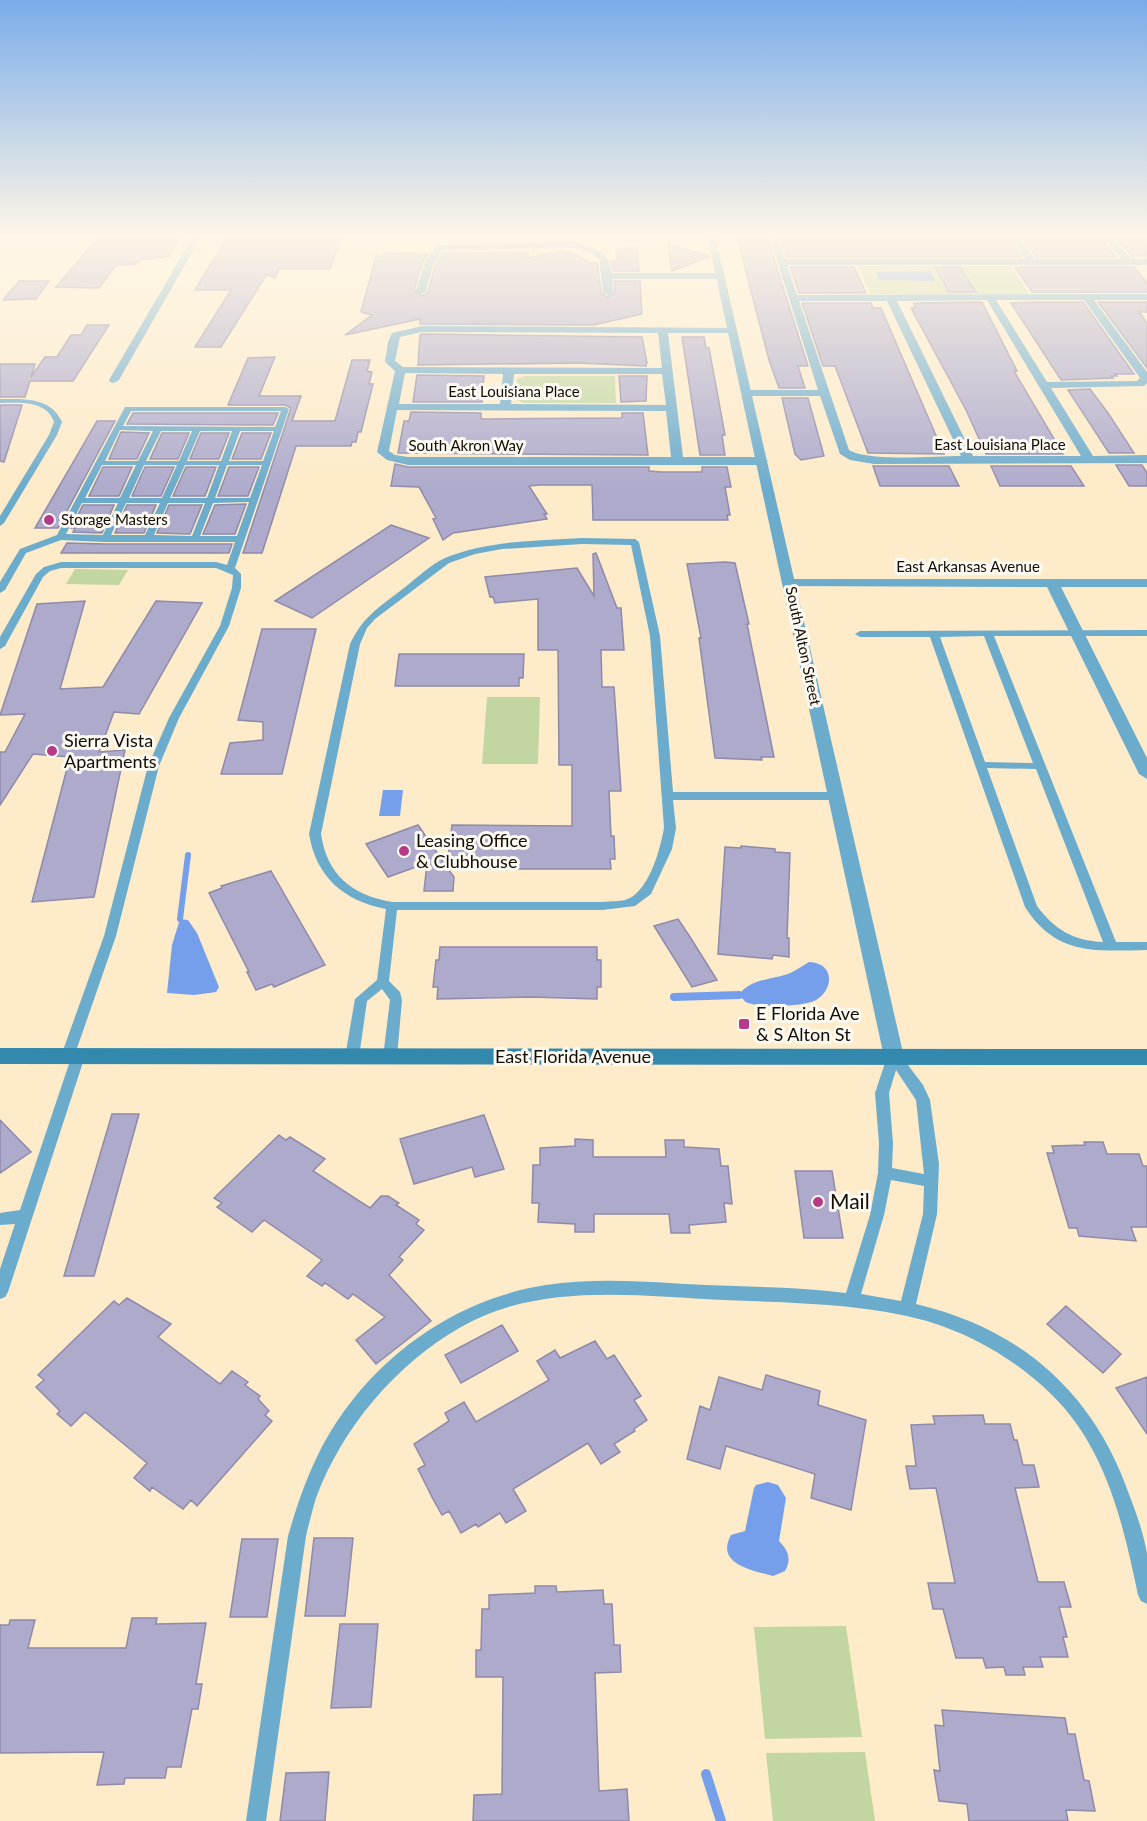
<svg xmlns="http://www.w3.org/2000/svg" width="1147" height="1821" viewBox="0 0 1147 1821" font-family="Lato,sans-serif">
<style>
.green{fill:#c1d6a0}
.water{fill:#769feb}
.lines{fill:none;stroke-linecap:round;stroke-linejoin:round}
.stream-far2{stroke:#769feb;stroke-width:6}
.stream-far1{stroke:#769feb;stroke-width:8}
.stream{stroke:#769feb;stroke-width:10}
.building{fill:#aeaacc;stroke:#8e8aaa;stroke-width:1.5}
.service{fill:#6babcc;fill-rule:evenodd}
.minor{fill:#6babcc;fill-rule:evenodd}
.tertiary{fill:#6babcc;fill-rule:evenodd}
.secondary{fill:#3388ae;fill-rule:evenodd}
.poi-dot{fill:#b73987;stroke:#fdfaf3;stroke-width:2}
.labels{text-anchor:middle;stroke-width:6;stroke-linejoin:round;paint-order:stroke}
.far-street-label{font-size:15px;fill:#110b02;stroke:#fdfaf3}
.far-poi-label{font-size:15px;fill:#110b02;stroke:#fdfaf3;text-anchor:start}
.poi-label{font-size:18px;fill:#110b02;stroke:#fdfaf3;text-anchor:start}
.street-label{font-size:18px;fill:#110b02;stroke:#fdfaf3}
.near-poi-label{font-size:21px;fill:#110b02;stroke:#fdfaf3;text-anchor:start}
</style>
<rect width="100%" height="100%" fill="#fdebc9"/>
<path class="green" d="M858 266H1011L1029 294H870Z
M525 376H615L616 403H524L516 400 517 379Z
M75 569 128 570 119 585 66 584Z
M487 697H540L538 764H482Z
M846 1626 862 1737 765 1739 754 1627Z
M865 1752 875 1821H773L766 1753Z"/>
<path class="water" d="M930 271 935 281 879 280 876 272Z
M383 790H403L400 816H379Z
M180 919 188 920 197 933 219 987 216 992 194 995 167 993 172 945Z
M809 962C835 963 834 989 816 1000 805 1007 756 1008 746 1002 744 1001 741 996 739 995 748 980 772 979 788 974 795 971 802 966 809 962Z
M768 1482 778 1485 786 1498 779 1541C788 1550 792 1559 785 1571L773 1576C752 1570 715 1564 731 1535L745 1531 754 1488 756 1485Z"/>
<g class="lines">
<path class="stream-far2" d="M180 919 188 855"/>
<path class="stream-far1" d="M674 997 739 995"/>
<path class="stream" d="M706 1774 721 1821"/>
</g>
<path class="building" d="M100 235H181L169 256 140 260 136 264 116 265 99 288 56 287Z
M228 235 342 236 330 269H279L275 278 267 274 221 347H195L231 290H195Z
M1032 235 1100 237 1116 257H1036L1021 236Z
M1007 236 1022 257H787L780 237Z
M737 237H767L808 366H798L805 388H779L769 360Z
M1115 237H1147V256H1132Z
M668 244 709 256V257L672 271Z
M637 248 639 271H614L611 261 617 260 616 249Z
M560 251 572 253 590 263 597 262 601 292 607 297 615 292 614 281H640L642 314 594 325 420 324V319L345 335 372 315 361 312 376 256H383L384 253 428 254 423 261 414 290 422 296 428 292 434 269 443 253H528V258Z
M790 267H854L866 293H799Z
M935 267H960L976 292H949Z
M1015 267H1134L1147 283V292H1032Z
M19 281H49L36 299 3 300Z
M982 302 1017 371H1014L1063 454H986L966 410 911 308H915L914 303Z
M1039 302H1083L1134 374H1115L1117 376H1111L1113 378 1061 380 1011 303Z
M1098 302H1147V312H1139L1147 323V368Z
M802 303H871L873 308H881L944 454 868 453 835 366H823Z
M87 325H109L73 381H30L25 397H0V364H35L31 377 45 357H57L71 335H81Z
M422 334 642 337 647 363 646 366 578 363 418 365 420 335Z
M682 337H704L706 348H709L725 435H722L725 455H700Z
M275 357 259 396H301L292 421H335L352 360H370L367 371 372 372 369 384H373L361 432H358L356 442H352L351 446H296L262 553H243L291 408 285 405H228L248 358Z
M417 375 484 376 482 402H413Z
M619 376H647L646 401 621 402Z
M1090 389 1108 413 1134 453H1109L1068 390Z
M782 398H808L824 456 801 460 795 454Z
M0 405H22L4 462 0 461Z
M411 412 481 413V419H490L622 418V413H643L648 455 398 453 404 421H409Z
M133 413H278L273 425 127 424Z
M97 421H115L58 528H35Z
M121 432 149 433 137 459H109Z
M162 433H189L178 459H150Z
M201 433H229L219 459H190Z
M242 433H271L261 459H232Z
M395 464 408 467H649V471L661 472H702V467H727L731 487H725L730 515H727L728 520H593L592 485H539L529 486 547 514H544L547 519 453 533 443 540 433 519 436 518 419 487 391 486Z
M1116 465H1142L1147 473V486H1129Z
M873 466H949L959 486H880Z
M991 466H1071L1084 486H1000Z
M103 467H132L119 496H89Z
M145 467H174L161 496H132Z
M186 467H216L205 496H173Z
M229 467H259L248 496H218Z
M246 504 235 534H203L215 505Z
M83 505H114L102 533 73 532 75 528H71Z
M127 505H156L144 533H115Z
M169 505H202L190 534 157 533Z
M391 525 429 538 312 618 275 601Z
M67 543 105 544H232L229 553H61Z
M596 553 617 608H621L624 650H601L602 687H614L621 791H609L611 836H614L615 859H610L611 869H448L454 877 453 891H424L427 863 388 877 366 844 418 825 447 867 452 825 572 826V765H559L558 650H538V599L495 603 493 597H490L485 577 577 568 594 596 593 554Z
M725 562 735 563 749 624H747L774 757H761L762 760 715 758 699 638H701L687 564Z
M85 601 60 689 103 687 156 601 202 603 139 714 114 712 99 752 125 750 94 897 32 902 70 757 33 754 0 805V752H5L25 714 0 715 37 604Z
M262 629H316L282 774H221L230 743 263 740V722L238 720Z
M399 654H524L523 678H519V686H395Z
M741 846 775 849V852L790 853 787 938H789V957L773 955 772 959 718 954 725 847 741 848Z
M271 871 325 965 274 987 272 984 256 990 247 972H249L209 893 222 888 221 886Z
M678 919 690 937 717 980 692 987 654 926Z
M440 947H597V960H601V987H597V999L531 997 437 999 438 987H433L436 960H439Z
M112 1114H139L94 1276H64Z
M484 1115 504 1169 475 1177 472 1167 414 1184 400 1139Z
M0 1120 31 1152 0 1173Z
M279 1135 286 1140 290 1137 325 1159 313 1171 370 1208 381 1196H388L399 1203 396 1205 419 1220 416 1224 424 1230 399 1257 403 1260 389 1275 431 1321 376 1364 356 1340 385 1317 353 1294 348 1299 325 1283 322 1286 307 1276 322 1260 264 1220 252 1232 217 1207 222 1203 214 1198Z
M575 1139 593 1140V1157H666L665 1140H684V1147L719 1149 721 1166H728L732 1204 724 1203 726 1222 689 1225 690 1233H671L669 1214H594V1232H575V1224L538 1222 539 1203H532L533 1165H540V1148L575 1146Z
M1084 1142H1103L1107 1154H1139L1143 1166H1147V1227H1131L1136 1241 1079 1236 1077 1228H1069L1047 1153H1054L1052 1146 1085 1145Z
M795 1171H832L843 1238H804Z
M127 1298 171 1324 158 1337 220 1384 232 1371 248 1382 245 1385 260 1396 258 1399 269 1411 265 1415 272 1421 197 1506 191 1500 183 1509 152 1487 150 1491 134 1478 147 1463 85 1412 71 1426 57 1414 60 1411 36 1387 44 1380 38 1375 114 1301 119 1305Z
M1066 1306 1121 1354 1103 1373 1047 1324Z
M502 1325 518 1351 461 1383 445 1355Z
M595 1341 607 1359 614 1355 641 1396 634 1400 647 1420 634 1429 635 1431 614 1444 620 1452 601 1464 588 1443 513 1489 526 1511 506 1523 500 1513 478 1527 476 1524 461 1533 449 1511 442 1515 433 1499 418 1469 425 1465 414 1444 449 1421 445 1413 464 1402 476 1422 549 1380 537 1361 555 1350 560 1358Z
M766 1375 820 1391 818 1405 866 1420 851 1510 811 1498 815 1474 726 1446 720 1469 687 1459 700 1406 710 1410 719 1377 762 1390Z
M1147 1377V1434L1116 1388Z
M983 1415 985 1424H1010L1014 1440H1017L1023 1465H1034L1039 1487 1015 1488 1038 1582H1064L1071 1607H1059L1067 1637H1063L1068 1657H1040L1043 1667H1023L1025 1675H1006L1004 1667 986 1668 983 1658H956L943 1609H933L928 1583H955L936 1488 910 1489 906 1466H916L911 1425 935 1424 933 1416Z
M314 1538H353L345 1616H305Z
M242 1539H278L267 1617H230Z
M535 1586H556L557 1592 603 1590 604 1604H612L614 1645H620L621 1672 595 1673 599 1791 627 1789 629 1821H473L474 1795 502 1794 503 1677H476V1650H481L482 1609H489V1595L535 1593Z
M132 1618H157L156 1624 206 1623 196 1684H202L198 1709H192L181 1767H167L165 1778H125L124 1784 97 1785 104 1752 0 1753V1625H9L10 1620H35L28 1648H126Z
M340 1624H378L371 1707 331 1708Z
M942 1710 1065 1718 1068 1734H1075L1084 1780 1089 1781 1095 1811 1066 1810 1068 1821H969L967 1804 939 1801 934 1770 940 1771 935 1725 944 1726Z
M329 1772 325 1821H280L286 1773Z"/>
<g class="lines">
<path class="service" d="M0 399C24 399 51 397 62 422L57 435 4 523 0 526V516L49 435 54 422C46 400 20 403 0 403Z
M125 407H285L289 409 235 568 241 574V588L229 626 179 718 159 766 116 936 76 1051 83 1052 85 1056 8 1292 5 1297 0 1299V1269L15 1224 0 1225V1213L20 1210 70 1061 63 1060 61 1056 104 936 148 766 169 718 220 626 232 588 233 575 216 568H61L50 571 43 577 5 646 0 649V637L36 574 44 567 61 562H216L227 565 235 542H105L61 540 26 553 5 590 0 593V582L20 549 57 535ZM131 411H281L275 427 123 426ZM120 430 153 431 138 461H105ZM161 431H192L179 461H146ZM200 431H232L221 461H187ZM240 431H274L263 461H229ZM102 465H136L120 498H85ZM144 465H177L162 498H129ZM185 465H219L207 498H170ZM227 465H262L250 498H215ZM249 502 237 536H200L213 503ZM82 503H118L103 535 66 534ZM126 503H160L145 535H111ZM168 503H205L192 536 154 535Z
M582 538 635 539 639 542 660 636 673 792H836L841 796 836 800H673L676 828 672 849 651 894 635 906 602 910H397L389 981 400 992 402 1000 397 1057 395 1061 390 1062 385 1061 383 1057 390 1000 382 989 367 1001 359 1057 357 1061 352 1062 347 1061 345 1057 355 999 377 980 386 909C344 901 316 877 309 834L350 644C363 617 377 609 400 591 414 581 429 565 445 558 488 540 536 541 582 538ZM582 544 631 545 650 636 664 828C660 850 650 887 630 898 623 902 610 901 602 902H392C352 895 327 875 321 834L360 644 367 628 375 619 449 563 475 554 502 549Z
M1147 630V636H994L1116 942H1147V950C1096 951 1056 956 1025 907L930 637H860L855 634 860 631ZM984 636 1033 763 985 762 940 637ZM987 768 1036 769 1103 942C1073 941 1054 929 1037 906Z
M894 1052 899 1053 923 1085 930 1100 939 1164 937 1214 916 1304C1022 1329 1095 1394 1130 1497 1137 1515 1144 1535 1147 1554 1147 1570 1147 1588 1147 1604L1141 1601 1138 1595C1123 1523 1106 1447 1051 1394 1016 1360 973 1335 927 1321 861 1303 791 1303 723 1300 637 1296 539 1282 461 1327 396 1364 342 1428 316 1498 312 1511 309 1524 306 1536L266 1821H246L288 1536C296 1509 304 1484 316 1459 359 1368 447 1300 546 1285 598 1277 652 1282 705 1285 752 1287 799 1287 846 1293L870 1215 878 1173 879 1143 875 1093 887 1057 889 1053ZM896 1070 916 1100 924 1174 892 1168 893 1143 889 1093ZM891 1180 924 1186 923 1214 901 1301 861 1294 884 1215Z"/>
<path class="minor" d="M194 235H202L119 380 114 383 110 382 109 380Z
M769 235H777L785 259H1026L1009 235H1017L1035 259H1121L1101 235H1110L1131 259H1147V265H787L797 295 1147 294V300H1094L1147 372V383L1144 386 1051 388 1093 456 1147 455V463L874 464 850 460 840 454 820 396H747L742 393 747 390H818ZM987 300 1081 456H973L897 301ZM996 300H1084L1140 378 1137 381 1047 382ZM799 301H887L961 456C935 456 870 462 849 450Z
M575 242C595 247 609 251 612 273H720L725 276 720 279H612L613 292 608 295 603 292 599 259 591 253 575 248 442 250 432 268 426 291 421 294 416 291 425 262 437 245Z
M422 326 736 328 737 330 732 333H668L683 457H762L768 461 762 465H408L387 460 377 452 395 371 385 362 388 342 392 333ZM422 332 658 333 662 368 403 367 395 361 400 337ZM405 373 503 374 500 404H399ZM514 374H662L666 405 511 404ZM397 410 666 411 671 457H408L395 455 389 451Z
M789 579H1147V587H1061L1147 758V779L1139 774 1047 587 784 586 782 583Z"/>
<path class="tertiary" d="M707 235H715L904 1057 901 1063 894 1065 887 1063 884 1057Z"/>
<path class="secondary" d="M0 1048 1147 1049V1065L0 1064Z"/>
</g>
<linearGradient id="sky" x2="0" y2="1"><stop stop-color="#7aace9"/><stop offset="0.48" stop-color="#fef6e7"/><stop offset="1" stop-color="#fef6e7" stop-opacity="0"/></linearGradient>
<rect width="1147" height="490" fill="url(#sky)"/>
<g class="poi-dot">
<circle cx="49" cy="520" r="6"/>
<circle cx="52" cy="751" r="6"/>
<circle cx="404" cy="851" r="6"/>
<rect x="738" y="1018" width="12" height="12" rx="3"/>
<circle cx="818" cy="1202" r="6"/>
</g>
<g class="labels">
<g class="far-street-label">
<text x="514" y="397">East Louisiana Place</text>
<text x="1000" y="450">East Louisiana Place</text>
<text x="466" y="451">South Akron Way</text>
<text x="968" y="572">East Arkansas Avenue</text>
<text transform="translate(803 646) rotate(78)" y="5">South Alton Street</text>
</g>
<g class="far-poi-label">
<text x="61" y="525">Storage Masters</text>
</g>
<g class="poi-label">
<text x="64" y="747">Sierra Vista<tspan x="64" dy="21">Apartments</tspan></text>
<text x="416" y="847">Leasing Office<tspan x="416" dy="21">&amp; Clubhouse</tspan></text>
<text x="756" y="1020">E Florida Ave<tspan x="756" dy="21">&amp; S Alton St</tspan></text>
</g>
<g class="street-label">
<text x="573" y="1063">East Florida Avenue</text>
</g>
<g class="near-poi-label">
<text x="830" y="1209">Mail</text>
</g>
</g>
</svg>
